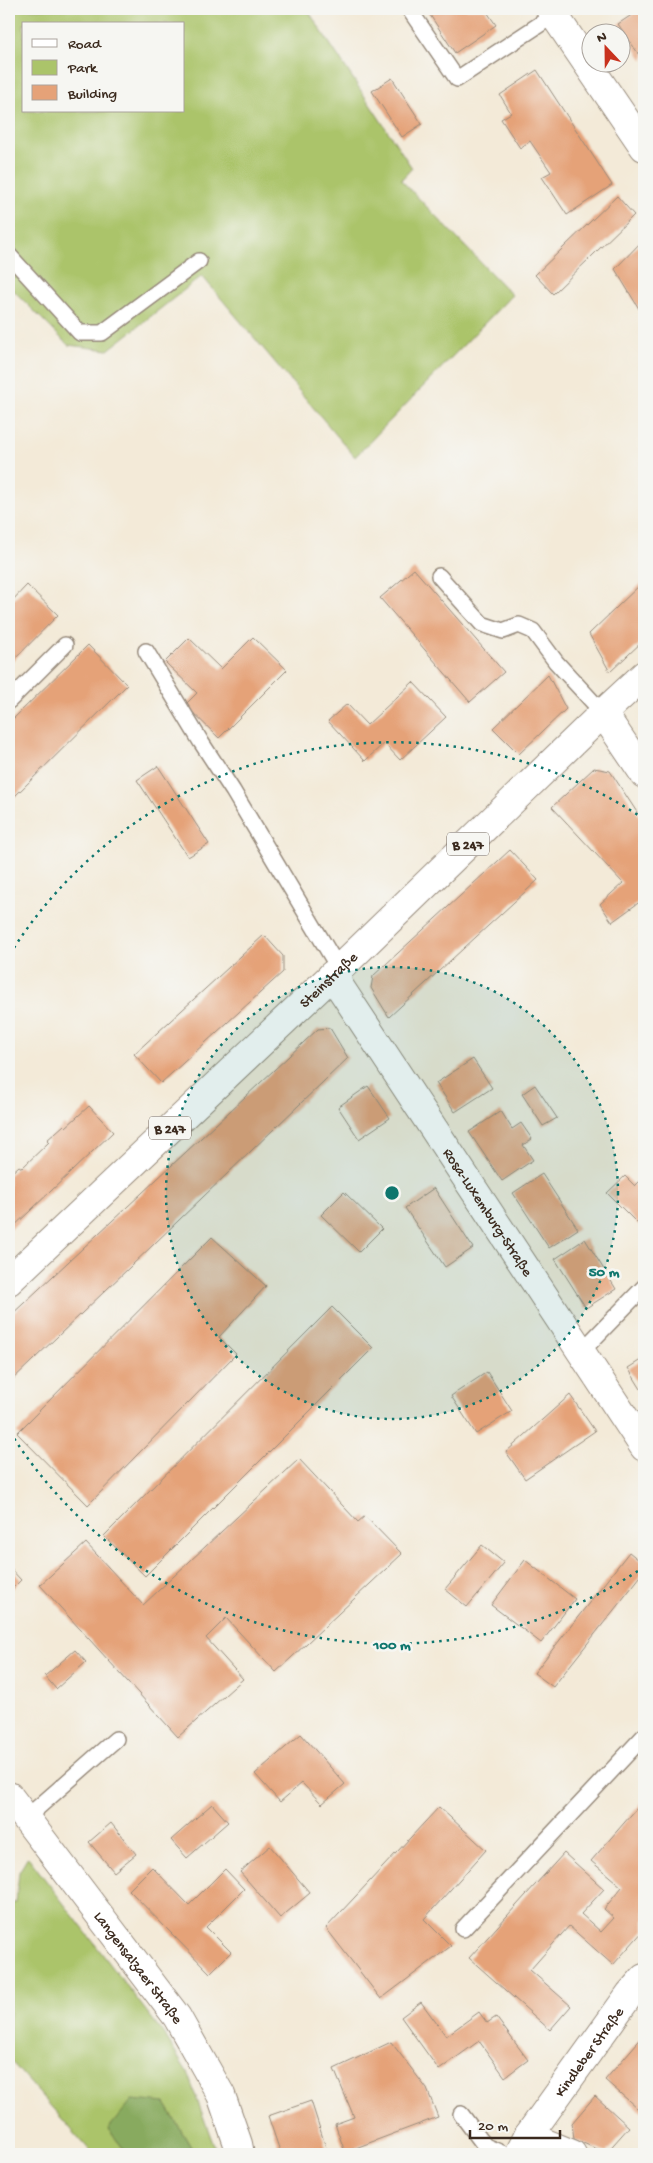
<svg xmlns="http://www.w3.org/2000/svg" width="653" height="2163" viewBox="0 0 653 2163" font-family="'Gochi Hand',sans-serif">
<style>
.green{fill:#abc46a;stroke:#737744;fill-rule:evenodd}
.forest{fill:#88aa5e;stroke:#626a3e}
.building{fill:#e5a278}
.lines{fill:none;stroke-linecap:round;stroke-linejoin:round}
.service-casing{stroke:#978a7b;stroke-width:18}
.minor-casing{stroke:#978a7b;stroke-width:30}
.tertiary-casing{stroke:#978a7b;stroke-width:30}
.primary-casing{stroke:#978a7b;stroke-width:30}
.service{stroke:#fff;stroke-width:15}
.minor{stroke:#fff;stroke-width:28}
.tertiary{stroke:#fff;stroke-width:28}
.primary{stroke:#fff;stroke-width:28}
.ring{fill:none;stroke:#0f766e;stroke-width:2.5;stroke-dasharray:2.5 5}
.labels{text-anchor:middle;stroke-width:5;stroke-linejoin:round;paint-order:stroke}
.shield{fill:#f6f6f2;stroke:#73675e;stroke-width:1}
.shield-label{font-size:14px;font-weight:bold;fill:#3b2a1e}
.street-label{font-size:15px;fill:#3b2a1e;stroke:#f6f6f2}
.centre{fill:#0f766e;stroke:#f6f6f2;stroke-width:2.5}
.ring-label{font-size:15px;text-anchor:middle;font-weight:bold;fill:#0f766e;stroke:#f6f6f2;stroke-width:5;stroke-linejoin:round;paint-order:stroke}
</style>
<rect width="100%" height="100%" fill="#f6f6f2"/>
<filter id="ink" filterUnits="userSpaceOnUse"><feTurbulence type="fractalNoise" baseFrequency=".02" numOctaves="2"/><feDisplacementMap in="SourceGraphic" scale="10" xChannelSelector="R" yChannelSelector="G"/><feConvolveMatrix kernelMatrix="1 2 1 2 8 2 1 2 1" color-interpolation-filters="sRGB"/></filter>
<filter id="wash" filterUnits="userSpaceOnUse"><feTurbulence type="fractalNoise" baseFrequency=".0096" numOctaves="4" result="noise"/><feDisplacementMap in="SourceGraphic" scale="20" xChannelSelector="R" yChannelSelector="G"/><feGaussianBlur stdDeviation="1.12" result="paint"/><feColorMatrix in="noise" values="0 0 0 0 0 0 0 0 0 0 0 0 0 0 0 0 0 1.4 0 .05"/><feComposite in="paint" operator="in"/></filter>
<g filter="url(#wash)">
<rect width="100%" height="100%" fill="#f3ead8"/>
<path class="green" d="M9 9H307L412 168 401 180 512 295 355 457 202 276 108 350 68 345 9 286ZM24 24H184V111H24Z
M28 1857 163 2033 187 2072 217 2154H195L165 2103 108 2129 128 2154H93L9 2059V1903H16L19 1872Z"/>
<path class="forest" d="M132 2100 165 2103 195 2154H128L108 2129Z"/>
<g id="blocks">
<path class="building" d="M426 9H485L496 25 455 53Z
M629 9H644V62L618 24 633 14Z
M537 70 612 185 567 215 542 177 551 172 530 141 520 148 501 119 511 113 500 95Z
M392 78 422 124 402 137 372 91Z
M617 196 634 215 553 294 535 275Z
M644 239V317L615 269Z
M414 569 504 672 470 702 380 598Z
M644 581V640L610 672 589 634Z
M27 585 58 615 9 665V604Z
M253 637 287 670 219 738 185 705 197 693 165 662 189 638 221 669Z
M88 645 127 685 9 802V723Z
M548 675 566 709 519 754 493 728Z
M413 682 446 717 400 760 384 743 365 761 328 721 347 704 367 725Z
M158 766 209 844 188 857 137 780Z
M594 768 610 771 644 823V905L641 901 612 922 600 904 623 883 552 807Z
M510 850 538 880 389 1017 371 988 373 976Z
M264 935 283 956V972L161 1083 134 1054Z
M330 1028 348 1058 9 1383V1317L318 1029Z
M473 1059 492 1088 455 1112 436 1083Z
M535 1085 557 1118 543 1126 522 1094Z
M368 1086 390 1118 359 1139 338 1107Z
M89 1106 113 1132 10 1230 9 1175 19 1166 22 1168 49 1142 47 1140 64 1125 66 1127Z
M501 1111 512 1129 521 1123 532 1139 523 1145 533 1160 502 1181 469 1132Z
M542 1174 578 1229 549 1248 513 1193Z
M625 1176 635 1186 644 1177V1230L607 1193Z
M434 1188 473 1248 445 1267 405 1208Z
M344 1192 382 1229 359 1252 321 1215Z
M212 1237 266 1286 219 1337 236 1354 88 1505 17 1433Z
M585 1239 616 1289 586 1308 555 1259Z
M332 1307 373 1348 145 1576 104 1536Z
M644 1358V1394L628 1368Z
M487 1372 512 1411 476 1434 451 1396Z
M570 1395 595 1431 525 1479 506 1452Z
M299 1459 358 1522 365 1516 402 1554 276 1672 226 1618 206 1638 243 1679 178 1737 40 1585 86 1543 143 1605Z
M482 1545 504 1563 467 1607 445 1589Z
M629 1552 644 1564V1572L553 1687 534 1673Z
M525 1560 575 1599 541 1643 491 1605Z
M9 1567 21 1580 9 1592Z
M75 1650 86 1662 56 1689 45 1676Z
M301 1734 345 1784 322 1804 302 1783 280 1802 255 1774Z
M644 1800V1930L613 1965 569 1926 530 1970 571 2006 550 2030 469 1958 564 1853 604 1889 581 1914 601 1932 614 1918 604 1909 622 1887 591 1861Z
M212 1804 228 1822 187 1858 171 1840Z
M439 1807 486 1850 424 1919 451 1946 381 1999 326 1928Z
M111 1823 136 1854 114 1872 89 1842Z
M270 1846 310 1893 280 1918 240 1872Z
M152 1867 189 1905 225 1869 244 1889 206 1927 231 1952 210 1973 129 1890Z
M421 2002 446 2036 479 2012 487 2023 496 2017 528 2060 505 2077 479 2041 439 2070 401 2017Z
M644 2035V2114L605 2080Z
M391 2042 427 2089 438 2117 345 2152 335 2124 354 2117 334 2069Z
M595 2096 629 2127 606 2153 574 2139 572 2123Z
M311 2101 328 2154H281L268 2116Z"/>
</g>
</g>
<g filter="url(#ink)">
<use href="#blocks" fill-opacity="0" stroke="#978a7b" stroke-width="1"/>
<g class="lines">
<defs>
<path id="service" d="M409 9 457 79 554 15
M9 255 80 333H102L199 261
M439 576 482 624 503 631 519 625 533 631 556 662 603 713
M146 651 201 742 233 791 339 969
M9 701 65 645
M581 1352 644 1287
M26 1818 116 1739
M463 1929 644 1736
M461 2114 485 2146 504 2154"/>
<g id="minor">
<path d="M603 713 644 675"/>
<path id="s1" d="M332 975 644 1447"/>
<path d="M528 2136 572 2154"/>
<path id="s2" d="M519 2154 528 2136 630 1994 644 1978"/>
</g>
<g id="tertiary">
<path id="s3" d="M9 1796 177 2017 221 2095 238 2144 240 2154"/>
</g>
<g id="primary">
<path d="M550 9 644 147"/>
<path id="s4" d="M9 1281 339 969 603 713 644 774"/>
</g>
</defs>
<use href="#service" class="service-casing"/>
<use href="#minor" class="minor-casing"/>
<use href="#tertiary" class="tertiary-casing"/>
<use href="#primary" class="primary-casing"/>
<use href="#service" class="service"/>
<use href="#minor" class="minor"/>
<use href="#tertiary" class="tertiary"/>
<use href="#primary" class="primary"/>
</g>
</g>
<circle cx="392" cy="1193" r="226" fill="#0f766e" fill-opacity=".12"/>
<g class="ring">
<circle cx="392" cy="1193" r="226"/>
<path d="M644 1567A451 451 0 0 1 10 1432M10 954A451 451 0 0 1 644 819"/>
</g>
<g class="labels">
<g class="shield">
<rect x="447" y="832.5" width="42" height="23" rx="4"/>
<rect x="149" y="1116.5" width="42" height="23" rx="4"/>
</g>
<g class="shield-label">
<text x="468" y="849">B 247</text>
<text x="170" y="1133">B 247</text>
</g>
<g class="street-label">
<text dy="5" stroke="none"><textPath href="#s4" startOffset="439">Steinstraße</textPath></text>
<text dy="5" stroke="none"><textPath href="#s1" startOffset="284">Rosa-Luxemburg-Straße</textPath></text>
<text dy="5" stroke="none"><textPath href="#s3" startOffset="215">Langensalzaer Straße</textPath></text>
<text dy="5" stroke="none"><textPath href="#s2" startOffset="124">Kindleber Straße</textPath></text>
</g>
</g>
<circle cx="392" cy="1193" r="8" class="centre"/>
<g class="ring-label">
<text x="604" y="1276">50 m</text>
<text x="392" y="1649">100 m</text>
</g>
<rect width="653" height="2163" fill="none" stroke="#f6f6f2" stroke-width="30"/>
<rect x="22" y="22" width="162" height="90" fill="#f6f6f2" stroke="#aba49d"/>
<rect x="32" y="39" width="25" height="8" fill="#ffffff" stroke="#aba49d"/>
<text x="68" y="48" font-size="15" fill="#3b2a1e">Road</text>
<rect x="32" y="60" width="25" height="15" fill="#abc46a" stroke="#aba49d"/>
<text x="68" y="72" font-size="15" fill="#3b2a1e">Park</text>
<rect x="32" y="85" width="25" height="15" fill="#e5a278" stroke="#aba49d"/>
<text x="68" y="98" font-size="15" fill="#3b2a1e">Building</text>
<g transform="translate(606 48) rotate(338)"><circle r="24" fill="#f6f6f2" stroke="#aba49d"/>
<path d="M0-4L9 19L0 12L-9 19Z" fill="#c8321e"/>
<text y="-8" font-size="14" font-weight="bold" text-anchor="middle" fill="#3b2a1e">N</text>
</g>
<path d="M470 2130v8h90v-8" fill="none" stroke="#3b2a1e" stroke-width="2.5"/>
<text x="478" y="2130" font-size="15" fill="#3b2a1e" stroke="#f6f6f2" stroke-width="4" paint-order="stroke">20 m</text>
</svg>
